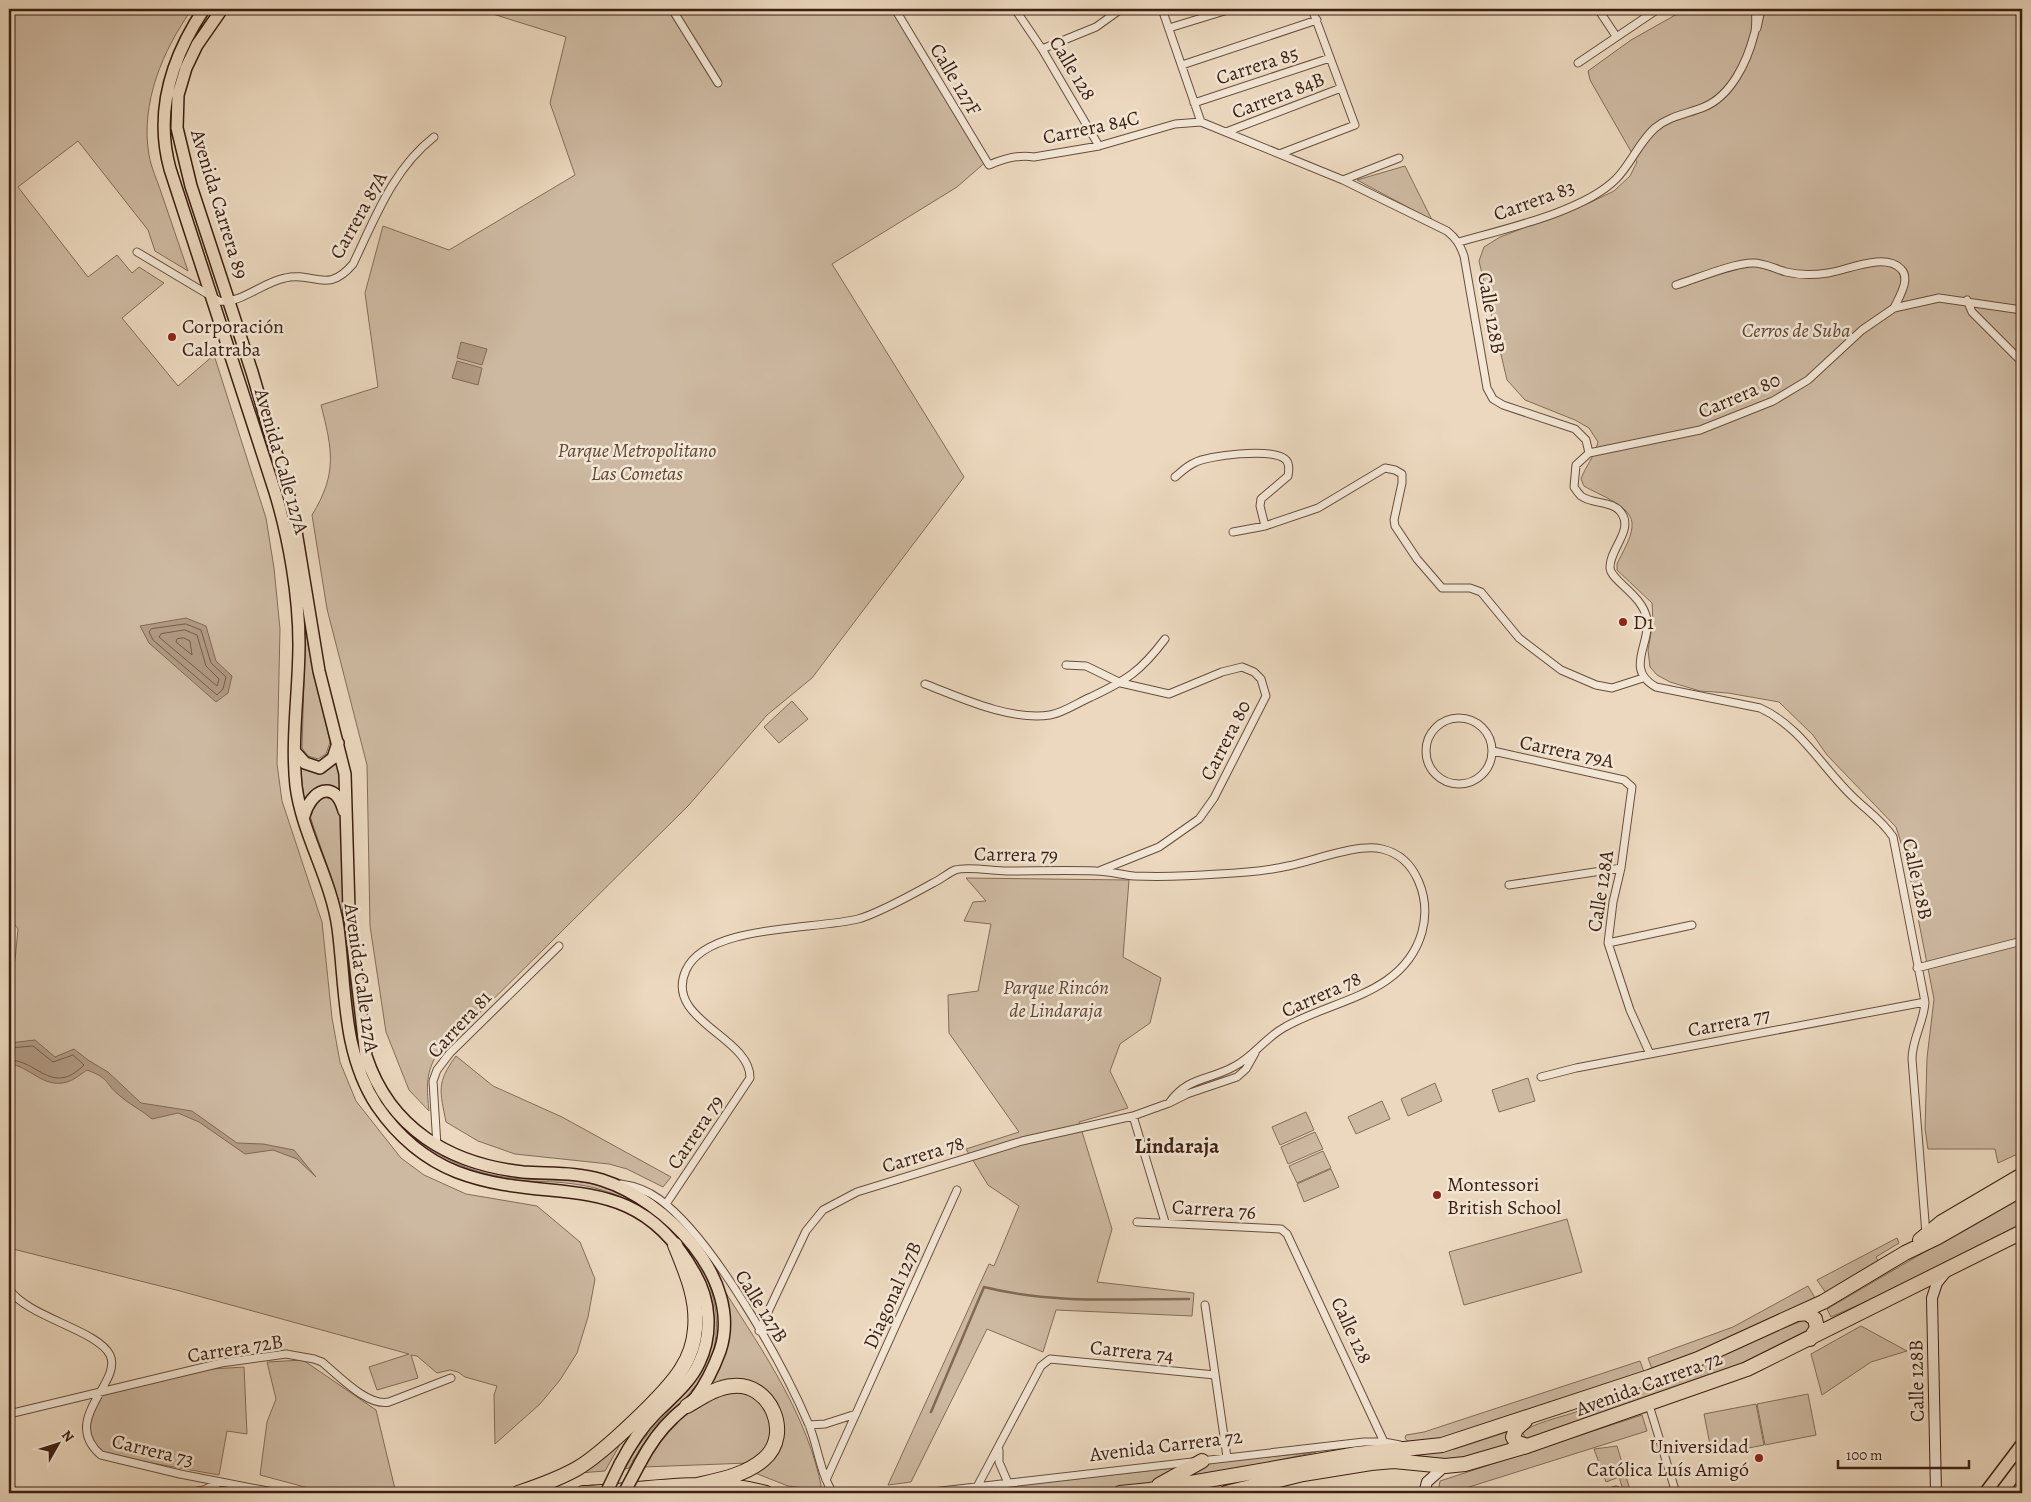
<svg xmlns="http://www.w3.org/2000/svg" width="2031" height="1502" viewBox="0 0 2031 1502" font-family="Alegreya,serif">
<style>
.green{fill:#cdb9a1;stroke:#846c59}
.water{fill:#b09983;stroke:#826855}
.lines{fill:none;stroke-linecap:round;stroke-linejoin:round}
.shore{stroke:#765c4a;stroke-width:1}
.stream{stroke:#826855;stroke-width:2.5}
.street-casing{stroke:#684d3c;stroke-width:9}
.secondary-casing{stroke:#3c1f11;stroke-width:12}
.primary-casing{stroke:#3c1f11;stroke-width:14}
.highway-casing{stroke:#3c1f11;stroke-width:16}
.street{stroke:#f2e6d5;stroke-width:7}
.secondary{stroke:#f2e6d5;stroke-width:10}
.primary{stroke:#ebd8be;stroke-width:11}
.highway{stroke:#ebd8be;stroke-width:14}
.primary-bridge-casing{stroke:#3c1f11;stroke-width:14;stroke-linecap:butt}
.primary-bridge{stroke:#ebd8be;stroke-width:11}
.poi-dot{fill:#8f2418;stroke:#f2e6d5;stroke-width:2}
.labels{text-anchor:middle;stroke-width:5;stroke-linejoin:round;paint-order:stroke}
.street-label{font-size:20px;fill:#3c1f11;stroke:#f2e6d5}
.poi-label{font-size:20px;fill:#3c1f11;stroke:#f2e6d5;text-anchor:start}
.park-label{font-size:20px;font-style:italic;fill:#604635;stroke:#f2e6d5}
.neighbourhood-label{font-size:21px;font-weight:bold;fill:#3c1f11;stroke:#f2e6d5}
</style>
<rect width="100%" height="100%" fill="#ebd8be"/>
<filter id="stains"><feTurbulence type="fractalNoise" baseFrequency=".004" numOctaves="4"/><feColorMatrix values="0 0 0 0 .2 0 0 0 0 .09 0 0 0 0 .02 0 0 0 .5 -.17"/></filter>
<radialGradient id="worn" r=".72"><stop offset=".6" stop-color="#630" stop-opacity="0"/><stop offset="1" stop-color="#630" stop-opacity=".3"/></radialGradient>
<path class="green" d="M9 9H192C163 50 140 103 149 155 151 167 157 180 161 192 170 218 179 245 188 271L155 251 148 230 78 141 18 187 88 277 117 255 132 273 139 267 164 283 122 318 178 386 214 355 266 518 274 568 280 629 277 764 282 801 322 922 332 1018 340 1062 356 1101 401 1158 424 1175 466 1194 537 1206 580 1242 595 1279 588 1317 577 1353 560 1380 540 1404 495 1444 494 1395 497 1386 465 1377 458 1372 450 1370 437 1373 417 1356 411 1355 418 1378 377 1390 369 1367 409 1354 180 1291 9 1248V975L15 960 18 929 9 917Z
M477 9H893L988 160 957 187 832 264 964 477 812 678 767 715 688 806 436 1056C425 1075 427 1090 429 1111L409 1090 386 1032 370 926 367 765 327 609 312 515C338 473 332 449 321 405L378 387 365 293 383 226 449 250 575 175 550 103 566 37Z
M1686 9H2022V1152L1998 1163 1995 1149H1928L1925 1129 1927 1058 1934 999 1907 862 1896 827 1827 755 1813 735 1779 702 1728 693 1700 691 1670 682 1657 675 1650 667 1648 650 1653 622 1652 603 1617 570V564C1622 553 1631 539 1632 527 1635 506 1598 495 1584 486L1581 479C1586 465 1594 458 1598 442L1589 428 1575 420 1525 400 1507 380 1479 261 1484 247 1500 237 1589 203 1614 191 1630 176 1637 162 1590 80 1588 71 1631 40Z
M1405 166 1432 220 1357 180Z
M287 507 308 645 330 742 326 754 318 759 308 756 302 748 305 646Z
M792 701 808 719 779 743 764 727Z
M338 760 341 794 312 792 304 800 300 764Z
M324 797 335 800 341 813C342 871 345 927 351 985 353 1009 353 1034 361 1057 370 1081 386 1108 403 1127 427 1152 464 1170 498 1176 533 1183 568 1176 602 1186 671 1207 734 1281 712 1355 702 1388 673 1408 651 1434 643 1444 635 1456 629 1468L625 1469C638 1439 661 1422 680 1397 688 1387 708 1336 712 1322 717 1305 707 1286 699 1271 675 1222 628 1191 574 1184 549 1180 522 1183 497 1178 462 1172 427 1155 402 1129 351 1077 352 1019 345 952 344 939 344 924 341 911 333 879 320 847 310 816L313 803Z
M966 878 1129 880 1123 957 1161 978 1150 1023 1120 1044 1110 1071 1128 1108 1079 1122 1112 1229 1097 1282 1194 1293 1192 1316 1056 1310 1043 1352 987 1329 911 1482 888 1485 989 1264 994 1266 1019 1206 988 1185 966 1149 1019 1132 949 1033 948 995 978 991 991 924 964 921 973 902 986 901Z
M456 1056 493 1086 562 1117 671 1177 663 1187 627 1169 609 1164 515 1154 478 1141 446 1122C440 1091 436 1083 456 1056Z
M1528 1078 1535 1101 1499 1112 1492 1090Z
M1435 1083 1442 1101 1408 1116 1401 1099Z
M1382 1101 1390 1119 1356 1134 1348 1117Z
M1306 1112 1314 1130 1280 1145 1272 1127Z
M1315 1132 1323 1149 1288 1164 1281 1147Z
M1323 1151 1331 1168 1297 1183 1289 1166Z
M1331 1169 1339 1187 1304 1202 1297 1184Z
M2022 1195V1224L1899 1287 1831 1317 1827 1309Z
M1567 1219 1582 1272 1464 1305 1449 1252Z
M1897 1238 1899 1243 1876 1257 1879 1263 1826 1293 1817 1280Z
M1808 1286 1816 1300 1743 1336 1652 1369 1648 1358 1733 1327Z
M724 1290C764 1353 808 1416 822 1490L788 1486 755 1473 773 1456 770 1397 709 1388C727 1353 728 1328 724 1290Z
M1804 1320 1810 1321V1329L1728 1370 1527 1439 1523 1434C1526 1424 1567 1416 1578 1411 1653 1380 1729 1351 1804 1320Z
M1861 1326 1907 1351 1871 1362 1822 1395 1811 1354Z
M303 1360 376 1410 396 1493H327L260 1475 267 1422 276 1399 267 1362Z
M1640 1361 1644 1372 1449 1437 1410 1444 1405 1438 1406 1435 1424 1432Z
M244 1367 247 1434 227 1431 219 1475 107 1455C80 1437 90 1421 100 1395L212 1369Z
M728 1392H747L765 1405 773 1429 765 1450 748 1463 644 1467C657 1432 694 1405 728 1392Z
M1808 1394 1816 1435 1765 1445 1757 1404Z
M1756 1404 1764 1445 1712 1455 1704 1414Z
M1642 1415 1647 1431 1450 1493H1438L1440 1481Z
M1507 1432 1510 1444 1466 1457 1437 1461 1393 1457 1455 1449Z
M626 1434 605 1471 579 1473Z
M1617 1446 1631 1493H1624L1619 1477 1606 1482 1594 1449Z
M1316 1452 1183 1481 1202 1464Z
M1182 1467 1151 1485 1066 1493H949Z"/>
<path class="water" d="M461 342 487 349 482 365 457 358Z
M457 361 482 368 478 385 452 378Z
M186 618 206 626 216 661 232 676 228 693 216 702 149 643 140 626Z
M35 1040 55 1057 74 1049 88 1060 108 1072 141 1103 192 1111 237 1143 263 1144 294 1150 316 1177 297 1159 273 1150 245 1154 199 1122 178 1113 152 1119C142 1110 130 1105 120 1096 104 1083 111 1079 87 1070 81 1074 74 1080 67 1082 43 1089 30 1066 9 1064V1043Z"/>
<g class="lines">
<path class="shore" d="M186 624 201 630 211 663 226 677 223 689 217 695 153 640 149 632 151 629Z
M185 630 197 635 206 666 219 679 217 686 159 637 161 634Z
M184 638 190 641 192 655 176 642 177 639Z
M9 1048 33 1046 53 1062 73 1055 84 1065C52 1097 38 1060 9 1060"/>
<path class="stream" d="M931 1412 984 1287C1051 1304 1121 1299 1189 1299"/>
<defs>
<path id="street" d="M672 9 718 83
M895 9 989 165C1003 159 1019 154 1034 157L1099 146 1175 124 1201 122
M1015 9 1042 49 1099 146
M1162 9 1201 122 1343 180 1447 231C1457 239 1460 245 1464 256L1487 388 1493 399 1503 405 1575 429 1586 440 1589 453
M1598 9 1616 36
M1169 28 1231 9
M1757 28 1761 9
M1042 49 1096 27 1121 9
M1578 63 1658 9
M1182 65 1317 20
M1194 103 1330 58
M1226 132 1341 88
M1282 153 1355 125 1312 9
M1343 180 1399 158
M1459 242C1504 229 1583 212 1616 179 1631 164 1639 142 1655 128 1669 116 1687 114 1704 107 1731 96 1747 62 1754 35 1757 27 1755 17 1756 9
M137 252 219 301C241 304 263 282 285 278 314 271 327 295 353 264 375 218 393 169 434 137
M1676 285C1696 279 1733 263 1753 263 1765 263 1775 269 1786 272 1798 275 1815 275 1828 273 1848 270 1885 252 1901 269 1911 279 1899 297 1894 308
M1967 300 1972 312 2022 362
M1589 453 1576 465 1574 487C1576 490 1579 494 1581 496 1593 505 1614 500 1622 514 1633 531 1609 550 1610 568 1611 581 1642 594 1647 619 1651 644 1624 669 1656 687L1760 708C1800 726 1821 766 1852 796 1866 810 1882 820 1893 837L1925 1002C1924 1022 1912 1039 1912 1059L1926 1234
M1589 453 1700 430 1773 401 1808 380 1862 330 1894 308 1939 298 2022 310
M1175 477C1181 472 1187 466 1194 463 1208 455 1271 448 1285 459 1290 463 1289 470 1288 476L1261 499 1260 506 1265 526
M1233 532 1265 526 1318 508 1385 468 1395 470 1402 474V483L1394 520 1395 526 1417 559 1442 588H1470L1481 592 1519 638 1561 670 1596 685 1612 688 1643 678
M1066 665 1086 666 1121 683 1169 694 1222 672 1242 667 1254 672 1261 679 1266 696 1214 798 1199 819 1159 847 1099 871
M925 684C961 698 1010 721 1050 715 1063 713 1079 702 1091 697 1127 680 1141 671 1165 639
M1426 751a33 33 0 1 1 66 0a33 33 0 1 1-66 0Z
M1493 751 1624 780 1632 787 1621 868 1613 902 1608 943 1630 1010 1650 1054
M1509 885 1621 868
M1608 943 1692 925
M1917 968 2022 941
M1541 1077 1576 1068 1925 1002
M1133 1116 1165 1222
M437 1146 433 1081 437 1070 450 1053 559 946
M621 1184C635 1186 648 1191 659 1199 713 1238 783 1364 809 1425 818 1447 820 1473 833 1493
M666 1204 750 1078C751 1037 663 1020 686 970 707 924 814 930 858 919 877 914 915 893 933 883 940 880 948 873 955 870 967 866 993 871 1006 871 1036 871 1066 870 1096 871 1109 871 1122 875 1134 876 1162 877 1191 876 1218 874 1241 873 1266 871 1288 866 1313 861 1358 843 1382 849 1417 857 1431 899 1422 932 1404 995 1334 999 1285 1027 1266 1037 1254 1056 1235 1066 1209 1081 1188 1076 1169 1103
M1137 1222 1281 1229 1287 1234 1384 1442
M9 1289C27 1317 98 1330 110 1355 123 1383 59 1419 101 1455L180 1474 278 1493
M1205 1305 1227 1457
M759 1331 806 1231 823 1210 857 1192 1022 1141 1133 1116 1169 1103 1187 1094 1237 1077 1246 1069 1255 1053
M1649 1405 1676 1493
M9 1414 221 1363 286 1354 314 1359 322 1362C339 1376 368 1407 389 1402L451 1378
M809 1425 825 1424 856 1414
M999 1450V1462L1008 1483
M826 1480 957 1190
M977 1487 1041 1366 1050 1359 1215 1375
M187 1493 204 1490 220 1482
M924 1493 1364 1442H1384L1400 1445
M1607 1493 1616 1490"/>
<path id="secondary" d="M1424 1493 1427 1482 1445 1466
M1936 1493 1932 1298 1937 1283 1945 1273"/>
<path id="primary" d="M204 9C172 57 154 111 170 169L275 492C289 538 299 595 299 644 299 691 291 739 296 786 302 834 331 878 338 928 346 989 342 1053 377 1106 397 1135 424 1159 457 1172 551 1208 633 1163 695 1274 710 1300 713 1334 699 1363 690 1383 671 1398 655 1414 640 1429 630 1445 620 1464
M222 9 197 45 186 68 178 95 177 128 191 186 252 372 292 507 319 671 345 774 349 910 366 1056C390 1129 450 1164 523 1172 549 1174 577 1172 602 1180 665 1200 744 1279 720 1351 714 1367 706 1384 696 1397 689 1405 680 1411 673 1418 659 1431 649 1446 640 1463
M296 753 305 763 320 768 333 758 338 743
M304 816C311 790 335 778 344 811
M1985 1493 2022 1444
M2017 1493 2022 1486"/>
<path id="highway" d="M1920 1240 1942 1222 2022 1175
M1798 1314 1807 1313 1815 1319 1817 1328 1810 1339
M687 1406C701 1398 716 1387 733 1386 770 1382 793 1434 764 1459 746 1475 719 1480 697 1485
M1525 1421 1516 1429 1513 1437 1516 1442 1527 1446
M1159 1485 1202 1461
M518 1493C539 1486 559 1479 578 1468 603 1453 667 1393 682 1368 689 1357 694 1342 695 1329 698 1299 686 1272 675 1245
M583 1493C643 1491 707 1476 766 1493
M1120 1493 1150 1490 1357 1454 1442 1445 1649 1377 1698 1359 1823 1302 1905 1253 1938 1237 2022 1189
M1226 1493 1303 1474 1371 1463 1394 1461 1445 1466 1465 1464 1527 1446 1747 1369 2022 1232"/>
</defs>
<use href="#street" class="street-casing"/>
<use href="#secondary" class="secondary-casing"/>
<use href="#primary" class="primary-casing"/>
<use href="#highway" class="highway-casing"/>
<use href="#street" class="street"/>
<use href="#secondary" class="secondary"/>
<use href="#primary" class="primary"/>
<use href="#highway" class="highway"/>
<defs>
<path id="primary-bridge" d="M606 1493 620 1464
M624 1493 640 1463"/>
</defs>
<use href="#primary-bridge" class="primary-bridge-casing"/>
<use href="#primary-bridge" class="primary-bridge"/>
</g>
<g class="poi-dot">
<circle cx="172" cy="337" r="5"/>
<circle cx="1623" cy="622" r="5"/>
<circle cx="1437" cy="1195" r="5"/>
<circle cx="1759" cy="1458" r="5"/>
</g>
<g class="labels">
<g class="street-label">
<text transform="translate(1257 65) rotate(-18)" y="7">Carrera 85</text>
<text transform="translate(1073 68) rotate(59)" y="7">Calle 128</text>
<text transform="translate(956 79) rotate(59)" y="7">Calle 127F</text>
<text transform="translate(1278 95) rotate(-21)" y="7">Carrera 84B</text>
<text transform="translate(1091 127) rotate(-12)" y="7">Carrera 84C</text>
<text transform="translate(1534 200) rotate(-20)" y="7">Carrera 83</text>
<text transform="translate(220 204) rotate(73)" y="7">Avenida Carrera 89</text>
<text transform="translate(358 215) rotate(-61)" y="7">Carrera 87A</text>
<text transform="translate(1492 313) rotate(80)" y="7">Calle 128B</text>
<text transform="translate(1739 395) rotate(-23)" y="7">Carrera 80</text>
<text transform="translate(282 461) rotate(74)" y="7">Avenida Calle 127A</text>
<text transform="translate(1225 740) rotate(-63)" y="7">Carrera 80</text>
<text transform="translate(1567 751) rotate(12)" y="7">Carrera 79A</text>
<text transform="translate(1016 854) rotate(1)" y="7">Carrera 79</text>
<text transform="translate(1918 879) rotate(78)" y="7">Calle 128B</text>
<text transform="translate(1600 891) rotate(-81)" y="7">Calle 128A</text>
<text transform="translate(362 978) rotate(82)" y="7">Avenida Calle 127A</text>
<text transform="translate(1321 994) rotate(-24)" y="7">Carrera 78</text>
<text transform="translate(1729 1022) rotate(-11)" y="7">Carrera 77</text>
<text transform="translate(459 1024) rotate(-47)" y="7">Carrera 81</text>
<text transform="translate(695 1132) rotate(-56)" y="7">Carrera 79</text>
<text transform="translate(923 1154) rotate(-17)" y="7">Carrera 78</text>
<text transform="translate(1214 1209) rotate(4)" y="7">Carrera 76</text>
<text transform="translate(892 1295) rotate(-66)" y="7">Diagonal 127B</text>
<text transform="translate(762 1306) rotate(58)" y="7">Calle 127B</text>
<text transform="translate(1352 1330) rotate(65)" y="7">Calle 128</text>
<text transform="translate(235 1348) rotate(-9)" y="7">Carrera 72B</text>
<text transform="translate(1132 1351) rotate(6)" y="7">Carrera 74</text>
<text transform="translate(1916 1381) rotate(-91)" y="7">Calle 128B</text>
<text transform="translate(1649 1383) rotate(-20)" y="7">Avenida Carrera 72</text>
<text transform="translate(1166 1445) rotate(-7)" y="7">Avenida Carrera 72</text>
<text transform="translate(153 1450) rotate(14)" y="7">Carrera 73</text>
</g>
<g class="poi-label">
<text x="182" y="333">Corporación<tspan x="182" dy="23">Calatraba</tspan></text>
<text x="1633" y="629">D1</text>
<text x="1447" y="1191">Montessori<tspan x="1447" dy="23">British School</tspan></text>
<text x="1749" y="1453" text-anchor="end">Universidad<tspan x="1749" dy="23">Católica Luís Amigó</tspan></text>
</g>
<g class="park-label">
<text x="1796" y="337">Cerros de Suba</text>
<text x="637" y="457">Parque Metropolitano<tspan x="637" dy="23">Las Cometas</tspan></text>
<text x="1056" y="994">Parque Rincón<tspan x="1056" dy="23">de Lindaraja</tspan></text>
</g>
<g class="neighbourhood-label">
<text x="1177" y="1153">Lindaraja</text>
</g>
</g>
<rect width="2031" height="1502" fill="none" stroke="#ebd8be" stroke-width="30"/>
<rect x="10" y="10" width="2011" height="1482" fill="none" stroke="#3c1f11" stroke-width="2.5"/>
<rect x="15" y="15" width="2001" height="1472" fill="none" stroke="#3c1f11"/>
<g transform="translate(58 1444) rotate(51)" stroke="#f2e6d5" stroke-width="4" paint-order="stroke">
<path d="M0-4L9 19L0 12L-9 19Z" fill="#3c1f11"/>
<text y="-8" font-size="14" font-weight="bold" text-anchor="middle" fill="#3c1f11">N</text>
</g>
<path d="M1838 1460v8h131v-8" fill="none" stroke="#3c1f11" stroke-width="2.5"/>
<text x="1846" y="1460" font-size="15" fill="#3c1f11" stroke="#f2e6d5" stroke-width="4" paint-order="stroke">100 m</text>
<rect width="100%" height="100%" filter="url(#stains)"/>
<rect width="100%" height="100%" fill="url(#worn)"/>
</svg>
